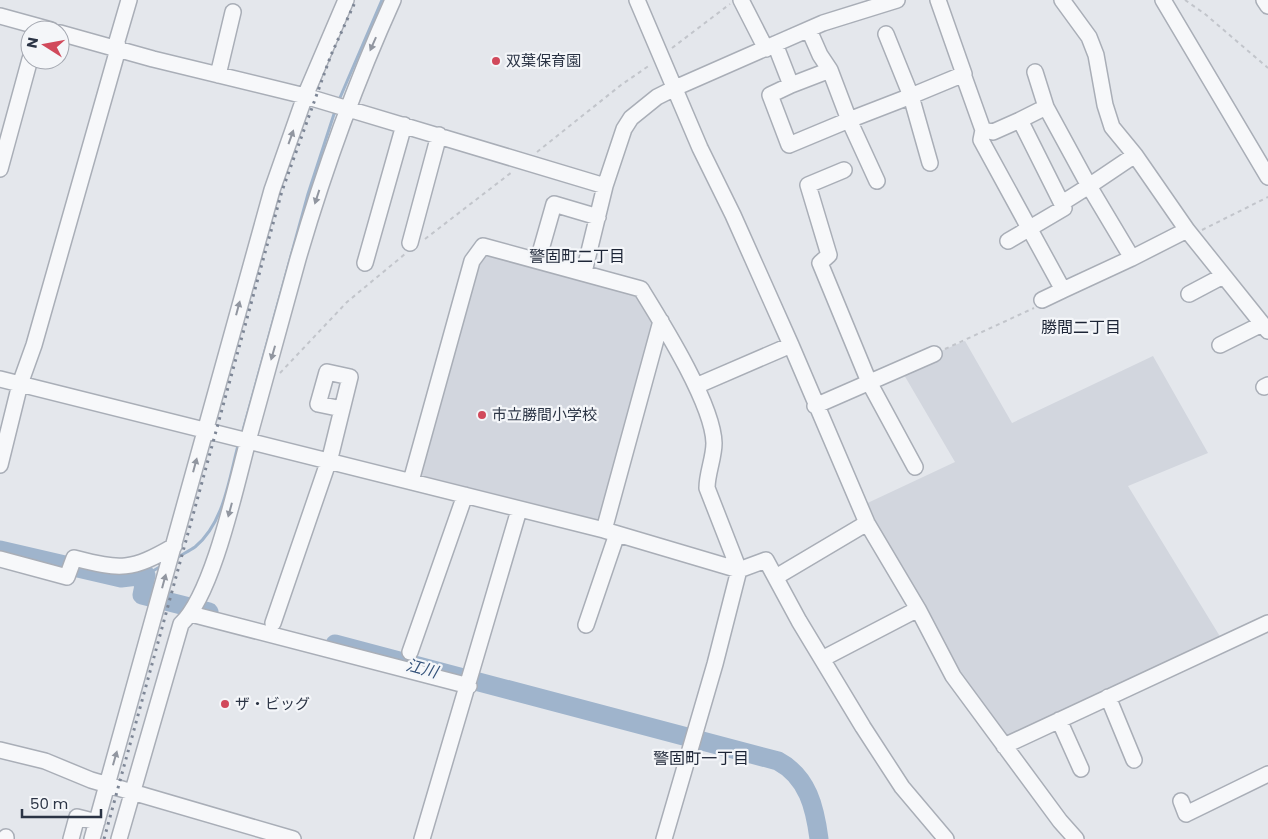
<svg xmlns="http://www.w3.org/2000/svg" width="1268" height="839" viewBox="0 0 1268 839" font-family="Poppins,'Noto Sans JP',sans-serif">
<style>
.built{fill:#d2d6de}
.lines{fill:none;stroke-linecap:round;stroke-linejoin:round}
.stream{stroke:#9fb4cc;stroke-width:3}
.river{stroke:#9fb4cc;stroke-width:19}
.minor-casing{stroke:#a9aeb7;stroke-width:18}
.path{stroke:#c2c5cb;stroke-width:2;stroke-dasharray:4 4;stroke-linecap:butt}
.minor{stroke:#f7f8fa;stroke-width:15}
.rail{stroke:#7d8696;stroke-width:3;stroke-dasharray:2.5 5;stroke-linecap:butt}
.oneway{fill:#9196a0}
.poi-dot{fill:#d1495b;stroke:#f4f6f9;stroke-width:2}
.labels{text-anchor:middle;stroke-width:4.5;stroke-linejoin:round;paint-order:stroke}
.poi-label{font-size:15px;fill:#2b3445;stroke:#f4f6f9;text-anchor:start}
.neighbourhood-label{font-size:16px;fill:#1d2536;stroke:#f4f6f9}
.water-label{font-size:16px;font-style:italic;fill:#34527a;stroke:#f4f6f9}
</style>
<rect width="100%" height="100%" fill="#e4e7ec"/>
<path class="built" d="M483 246 641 289 661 321 604 530 411 481Z
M965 341 1012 423 1153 356 1208 453 1128 486 1224 643 1004 746 859 507 955 462 900 368Z"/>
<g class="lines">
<path class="stream" d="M339 100 382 0
M242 434 308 194 335 111
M175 559C181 555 189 551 195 547 225 522 229 477 239 442
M146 575 163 565"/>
<path class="river" d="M0 550 121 578 146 575 142 595 209 612
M335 644 778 761C808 777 815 808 819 839"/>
<defs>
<path id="minor" d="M637 0 700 148 733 215 791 345 867 523 918 609 953 676 1060 821 1076 839
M741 0 766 49
M1062 0 1089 37 1096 55 1105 105 1112 127 1135 155
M1163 0 1268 177
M1264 0 1268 6
M0 16 51 30
M809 30 820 55 830 70
M60 33 153 59 305 96 605 186
M886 34 911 96 964 74 938 0
M775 44 791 85 770 95 789 145 849 120 877 181
M1035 72 1046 107
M963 74 983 130 981 140 1063 290 1042 300
M218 75 233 12
M791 85 830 70 849 120 911 96 930 163
M1020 120 1046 107 1089 186 1135 155 1187 230 1132 258
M983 130 993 132 1020 120 1064 208 1008 241
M0 169 30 59
M844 170 808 185 829 255 820 263 869 382 915 467
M1062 203 1089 186 1132 258 1063 290
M1187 230 1268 331
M410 243 439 135
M538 260 554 204 598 217
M365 263 404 125
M584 272 605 186 624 129 631 118 657 97 675 88 823 23 897 0
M1189 294 1223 276
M1220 345 1262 324
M0 379 604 530 739 570 766 560 799 621 863 727 902 787 946 839
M696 386 791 345
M1264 387 1268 385
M815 406 934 354
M0 465 20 384 34 345 118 49 117 41 129 0
M411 481 472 261 483 246 641 289C662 323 713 404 714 443 714 458 707 473 707 488L739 570 715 664 664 839
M604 530 661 321
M0 559 67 577 74 558C121 570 131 571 174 546
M776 577 867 523
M191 614 469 686
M273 623 331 454 350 377 327 372 318 404 342 409
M586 625 617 534
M410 652 465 495
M822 659 918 609
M1108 697 1134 760
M1059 720 1081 769
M1004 746 1268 623
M0 750 45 761 91 780 293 839
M1181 801 1186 814 1268 774
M6 839V837
M71 839 77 817 97 822
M92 839 272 190 305 96 346 0
M119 839 181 624C213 594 236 485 248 441 265 380 281 319 298 259 324 170 355 84 393 0
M422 839 519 510"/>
</defs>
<use href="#minor" class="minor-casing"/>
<path class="path" d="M1185 0 1205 14 1268 68
M672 48 730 4
M537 152 621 85 650 65
M1202 230 1268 197
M425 239 512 172
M945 349 1034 308
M280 373 347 302 405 254"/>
<use href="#minor" class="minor"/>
<path class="rail" d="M104 839 282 191 331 55 356 0"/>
</g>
<defs><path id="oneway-solid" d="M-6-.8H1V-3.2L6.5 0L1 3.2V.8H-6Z" transform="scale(1.25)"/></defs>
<g class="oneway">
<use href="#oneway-solid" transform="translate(373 44) rotate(114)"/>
<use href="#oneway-solid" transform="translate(291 137) rotate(-70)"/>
<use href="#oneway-solid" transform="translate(317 197) rotate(108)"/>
<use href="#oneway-solid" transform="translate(238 308) rotate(-75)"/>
<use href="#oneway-solid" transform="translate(273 353) rotate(106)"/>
<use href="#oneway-solid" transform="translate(195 465) rotate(-75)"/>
<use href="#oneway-solid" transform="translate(230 510) rotate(105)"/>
<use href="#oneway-solid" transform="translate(164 581) rotate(-75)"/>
<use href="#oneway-solid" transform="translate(115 758) rotate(-74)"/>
</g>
<g class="poi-dot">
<circle cx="496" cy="61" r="5"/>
<circle cx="482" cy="415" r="5"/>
<circle cx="225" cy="704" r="5"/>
</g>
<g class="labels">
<g class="poi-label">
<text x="506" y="66">双葉保育園</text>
<text x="492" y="420">市立勝間小学校</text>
<text x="235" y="709">ザ・ビッグ</text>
</g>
<g class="neighbourhood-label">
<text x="577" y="262">警固町二丁目</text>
<text x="1081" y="333">勝間二丁目</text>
<text x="701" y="764">警固町一丁目</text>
</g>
<g class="water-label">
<text transform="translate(422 668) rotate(15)" y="6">江川</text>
</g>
</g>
<g transform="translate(45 45) rotate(281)"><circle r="24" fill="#f4f6f9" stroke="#a4a8b1"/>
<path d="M0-4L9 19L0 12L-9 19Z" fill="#d1495b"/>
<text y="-8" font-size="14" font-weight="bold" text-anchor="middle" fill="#2b3445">N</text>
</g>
<path d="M22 809v8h79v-8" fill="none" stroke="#2b3445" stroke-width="2.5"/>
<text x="30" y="809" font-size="15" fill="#2b3445" stroke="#f4f6f9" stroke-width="4" paint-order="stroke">50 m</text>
</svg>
